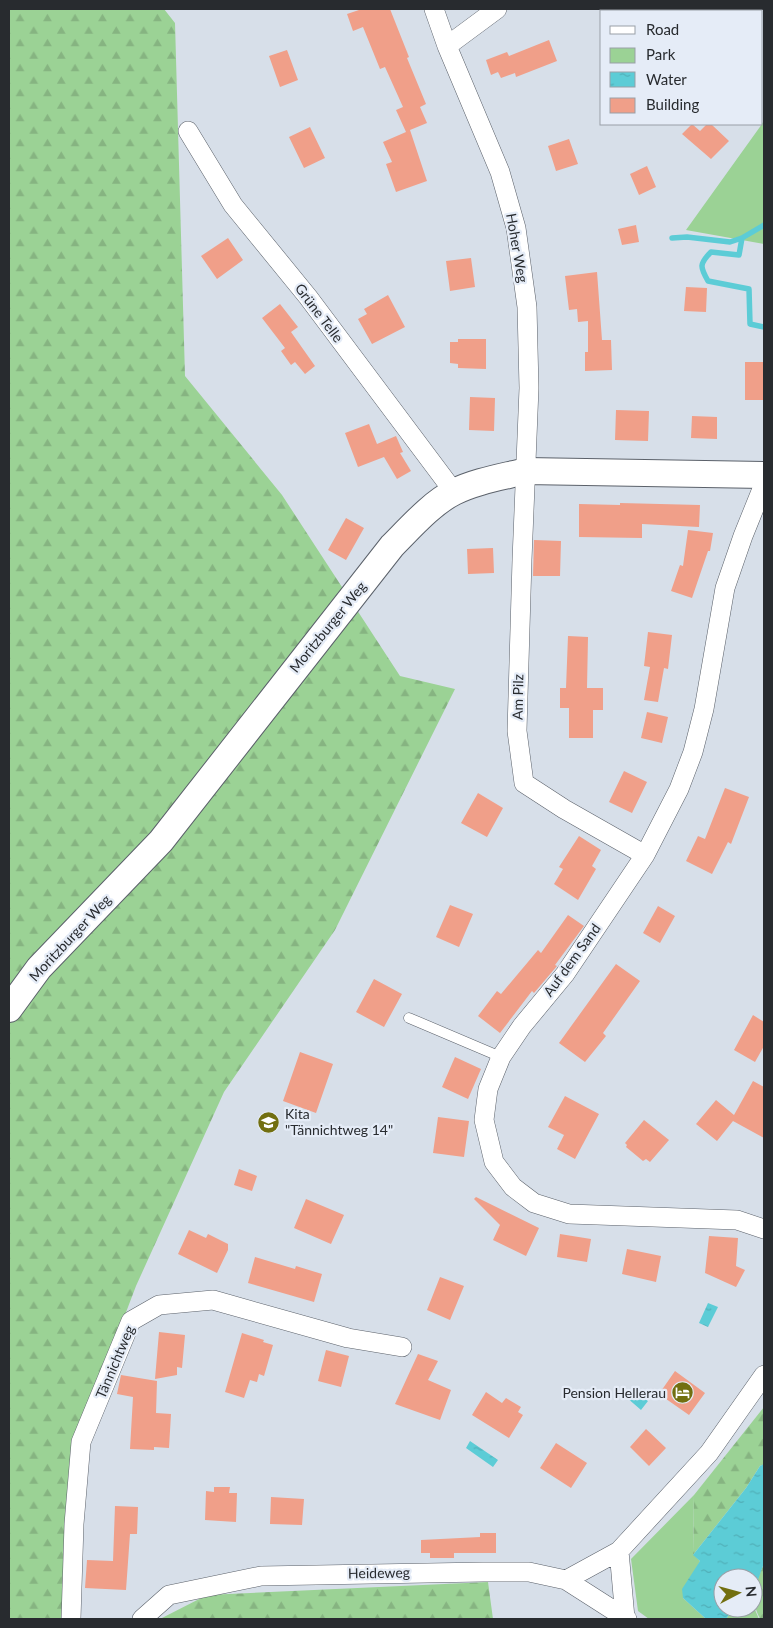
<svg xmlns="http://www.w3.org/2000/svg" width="773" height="1628" viewBox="0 0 773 1628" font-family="Lato,sans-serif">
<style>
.forest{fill:url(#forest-firs)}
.green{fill:#9bd295}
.water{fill:url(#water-ripples)}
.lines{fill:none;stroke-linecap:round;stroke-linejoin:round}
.stream{stroke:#5cccd6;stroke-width:5.5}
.building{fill:#f09f89}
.lane-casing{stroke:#5b616a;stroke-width:11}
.street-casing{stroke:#5b616a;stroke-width:20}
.secondary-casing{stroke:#5b616a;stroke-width:28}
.lane{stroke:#fff;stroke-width:10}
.street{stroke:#fff;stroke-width:19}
.secondary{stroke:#fff;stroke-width:26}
.labels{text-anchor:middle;stroke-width:4.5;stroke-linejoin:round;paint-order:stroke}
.street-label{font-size:14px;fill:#282b2f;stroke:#e5ecf7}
.poi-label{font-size:14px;fill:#282b2f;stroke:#e5ecf7;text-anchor:start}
</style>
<defs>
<pattern id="forest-firs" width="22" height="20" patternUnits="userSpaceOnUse" patternTransform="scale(1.25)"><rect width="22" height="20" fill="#9bd295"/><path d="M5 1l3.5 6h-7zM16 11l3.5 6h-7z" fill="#86b481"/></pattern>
<pattern id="water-ripples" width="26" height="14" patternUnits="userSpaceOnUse" patternTransform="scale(1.25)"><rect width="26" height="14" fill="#5cccd6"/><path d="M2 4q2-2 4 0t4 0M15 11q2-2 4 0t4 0" fill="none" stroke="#50afb8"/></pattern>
</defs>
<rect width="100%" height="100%" fill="#d7dfe9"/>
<path class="forest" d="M9 9H164L175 23 185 376 282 495 400 676 455 689 335 930 224 1092 136 1286 77 1441 64 1619H9Z
M764 1407V1464L760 1466 746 1488 693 1555 694 1495Z
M764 1563V1619H760C748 1594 755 1587 764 1563Z
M488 1582 493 1619H160L207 1595Z"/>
<path class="green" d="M764 120V244L686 230 762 124Z
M694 1495 693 1554 700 1561 683 1598 706 1619H649L638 1611 631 1559Z
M753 1605 759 1619H726L734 1608H753Z"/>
<path class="water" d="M708 1303 718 1307 708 1327 699 1323Z
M633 1388 648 1401 641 1410 626 1397Z
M470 1441 498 1460 493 1467 466 1448Z
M764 1464V1563L753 1594V1578H723V1608H734L726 1619H706L683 1598 682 1589 700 1561 693 1555 746 1488 760 1466Z"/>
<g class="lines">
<path class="stream" d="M672 238 687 237 730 242 742 238 764 225
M742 238 739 255 711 252C699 264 700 267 708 281L749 289 750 324 764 327"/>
</g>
<path class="building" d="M362 9H390L409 57 407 58 426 104 420 107 427 123 410 130 427 181 396 192 386 164 392 162 383 142 406 132 396 110 403 107 385 67 380 69 363 27 353 31 347 14Z
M549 40 557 61 516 77 515 73 501 78 498 72 491 75 486 60 507 52 509 56Z
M287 50 298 80 280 87 269 56Z
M692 124 700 131 707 124H711L729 141 711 159 682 134Z
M310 127 325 158 304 168 289 137Z
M569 139 578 164 556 171 548 146Z
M647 166 656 187 639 195 630 174Z
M636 225 639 242 622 245 618 229Z
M228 238 243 260 217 279 201 256Z
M471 258 475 287 450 291 446 261Z
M597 272 602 340H611L612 370 585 371V352H588V321L578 322 577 309 569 310 565 276Z
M686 287 707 288 706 312 684 311Z
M388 295 405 327 372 344 358 319 367 314 364 309Z
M280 304 298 327 291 332 315 366 305 374 295 362 291 365 281 351 285 348 262 318Z
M458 339H486V369L458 368V364L450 363V342H458Z
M745 362H764V400H745Z
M470 397 495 398 494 431 469 430Z
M616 410 649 411 648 441 615 440Z
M692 416 717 417V439L691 438Z
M369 424 377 444 396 436 403 452 400 453 411 471 397 479 384 457 358 467 345 433Z
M620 503 700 505 699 527 642 524V538L579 537V504L620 505Z
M346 518 364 528 346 560 328 550Z
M688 530 713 533 710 551H708L692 598 671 591 680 565 683 566Z
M534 540 561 541 560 576H533Z
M493 548 494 573 468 574 467 549Z
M648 632 672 635 668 669 664 668 658 702 644 700 650 667 644 666Z
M568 636 588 637 587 688H603V710H593V738H569V708H560V688H566Z
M647 712 668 717 662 743 641 738Z
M624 771 647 782 632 813 609 802Z
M725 788 749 797 731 844 728 842 712 874 686 861 698 836 705 839Z
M478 793 503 808 487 837 461 823Z
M579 836 601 850 592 866 596 869 578 900 554 884 563 869 559 867Z
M450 905 473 914 459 947 436 937Z
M658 906 675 916 660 943 643 933Z
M568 915 584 926 555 965 557 966 534 993 532 991 500 1033 478 1016 497 991 501 994 538 950 541 953Z
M616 964 640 981 603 1033 606 1036 585 1062 559 1043Z
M374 979 402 994 384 1027 356 1012Z
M753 1015 764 1022V1046L755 1062 734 1050Z
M300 1052 333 1064 316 1113 283 1101Z
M455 1057 481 1069 468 1099 442 1087Z
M753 1081 764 1087V1138L733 1121 717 1141 696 1124 716 1100 734 1115Z
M565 1096 599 1114 575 1159 557 1149 564 1135 548 1127Z
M438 1117 469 1121 464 1157 433 1153Z
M644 1120 669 1140 650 1162 646 1159 643 1161 626 1147 627 1145 625 1143Z
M239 1169 257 1176 252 1191 234 1185Z
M476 1197 539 1228 526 1256 493 1240 500 1225 474 1199Z
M306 1199 344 1215 331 1244 294 1228Z
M189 1230 206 1238 208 1234 228 1244V1250L217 1273 178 1254Z
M560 1234 591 1239 587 1262 557 1257Z
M709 1236 738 1238 736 1266 745 1270 736 1287 705 1273Z
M627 1249 661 1256 656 1282 622 1274Z
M255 1257 295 1269 296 1266 322 1274 314 1302 248 1283Z
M440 1277 464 1286 450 1320 427 1310Z
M159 1332 185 1335 182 1368 177 1367V1375L155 1379Z
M242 1333 264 1340 263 1342 273 1345 264 1376 259 1374 257 1382 250 1380 244 1398 225 1392Z
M326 1350 349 1356 341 1387 318 1381Z
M418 1354 438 1361 428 1380 451 1390 440 1420 395 1404Z
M675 1371 705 1393 689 1415 659 1394Z
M121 1375 157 1381 156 1413 171 1414 169 1448 154 1447V1450L130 1449 133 1397 117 1394Z
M486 1392 502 1403 506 1398 521 1407 518 1412 523 1415 509 1438 472 1415Z
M646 1429 666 1448 649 1466 630 1447Z
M556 1443 587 1463 571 1488 540 1468Z
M214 1487H230L229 1493H237L236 1522 205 1520 206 1491 214 1492Z
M271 1497 304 1499 302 1525 270 1524Z
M115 1506 138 1507 137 1534H130L126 1590 85 1588 87 1560 113 1561Z
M480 1533H496V1553H454V1558H430V1553H421V1540L480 1537Z"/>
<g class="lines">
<defs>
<path id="lane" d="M409 1018 501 1057"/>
<path id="street" d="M434 9 447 46 500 172 516 228 527 307 529 388 522 560 517 731 524 783 564 809 645 855
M447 46 497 9
M188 131 233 205 308 297 454 492
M764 484 743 536 725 588 704 709 693 752 679 789 645 855 565 974 522 1026 501 1057 488 1089 484 1120 494 1162 513 1187 534 1203 569 1214 737 1220 764 1229
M619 1551 625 1618
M566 1580 619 1551 709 1453 764 1375
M71 1619 74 1524 81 1442 131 1321 159 1305 213 1300 348 1338 402 1347
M142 1619 169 1595 261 1576 483 1572H529L566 1580 627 1619"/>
<path id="secondary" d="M9 1009 39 968 161 841 392 546C410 528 432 503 454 492 476 481 502 477 526 471L764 475"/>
</defs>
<use href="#lane" class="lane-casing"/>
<use href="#street" class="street-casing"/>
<use href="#secondary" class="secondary-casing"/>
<use href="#lane" class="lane"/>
<use href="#street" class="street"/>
<use href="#secondary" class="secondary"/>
</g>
<defs>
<symbol id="school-disc" viewBox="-11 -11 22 22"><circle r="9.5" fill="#726f10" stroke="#e5ecf7"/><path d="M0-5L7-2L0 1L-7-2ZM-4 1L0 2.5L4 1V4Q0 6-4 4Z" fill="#fff"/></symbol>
<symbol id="hotel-disc" viewBox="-11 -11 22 22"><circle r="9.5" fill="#726f10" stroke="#e5ecf7"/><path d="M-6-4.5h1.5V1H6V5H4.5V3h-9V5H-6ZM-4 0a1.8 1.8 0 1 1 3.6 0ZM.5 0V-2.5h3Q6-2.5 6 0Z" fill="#fff"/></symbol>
</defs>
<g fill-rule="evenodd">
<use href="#school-disc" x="256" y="1110" width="25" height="25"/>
<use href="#hotel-disc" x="670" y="1380" width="25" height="25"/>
</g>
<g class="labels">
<g class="street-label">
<text transform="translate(517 248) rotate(80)" y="5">Hoher Weg</text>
<text transform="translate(319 313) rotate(53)" y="5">Grüne Telle</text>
<text transform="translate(328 627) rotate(-51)" y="5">Moritzburger Weg</text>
<text transform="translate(518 697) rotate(-89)" y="5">Am Pilz</text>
<text transform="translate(70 938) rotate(-47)" y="5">Moritzburger Weg</text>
<text transform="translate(572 960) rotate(-54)" y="5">Auf dem Sand</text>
<text transform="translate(115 1362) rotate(-67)" y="5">Tännichtweg</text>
<text transform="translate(379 1573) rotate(-1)" y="5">Heideweg</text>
</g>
<g class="poi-label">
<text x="285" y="1119">Kita<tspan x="285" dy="16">"Tännichtweg 14"</tspan></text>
<text x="666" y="1398" text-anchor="end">Pension Hellerau</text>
</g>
</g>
<rect width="773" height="1628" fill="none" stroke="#282b2f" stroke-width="20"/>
<rect x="600" y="10" width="162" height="115" fill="#e5ecf7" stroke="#999fa7"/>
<rect x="610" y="26" width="25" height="8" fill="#ffffff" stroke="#999fa7"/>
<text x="646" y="35" font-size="15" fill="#282b2f">Road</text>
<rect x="610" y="48" width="25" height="15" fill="#9bd295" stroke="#999fa7"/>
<text x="646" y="60" font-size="15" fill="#282b2f">Park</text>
<rect x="610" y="72" width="25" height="15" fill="url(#water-ripples)" stroke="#999fa7"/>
<text x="646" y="85" font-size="15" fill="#282b2f">Water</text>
<rect x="610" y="98" width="25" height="15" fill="#f09f89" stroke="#999fa7"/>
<text x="646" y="110" font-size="15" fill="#282b2f">Building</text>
<g transform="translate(738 1593) rotate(84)"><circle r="24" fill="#e5ecf7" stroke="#999fa7"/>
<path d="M0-4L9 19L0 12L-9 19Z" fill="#726f10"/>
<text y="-8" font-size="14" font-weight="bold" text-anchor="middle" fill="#282b2f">N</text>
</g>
</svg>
